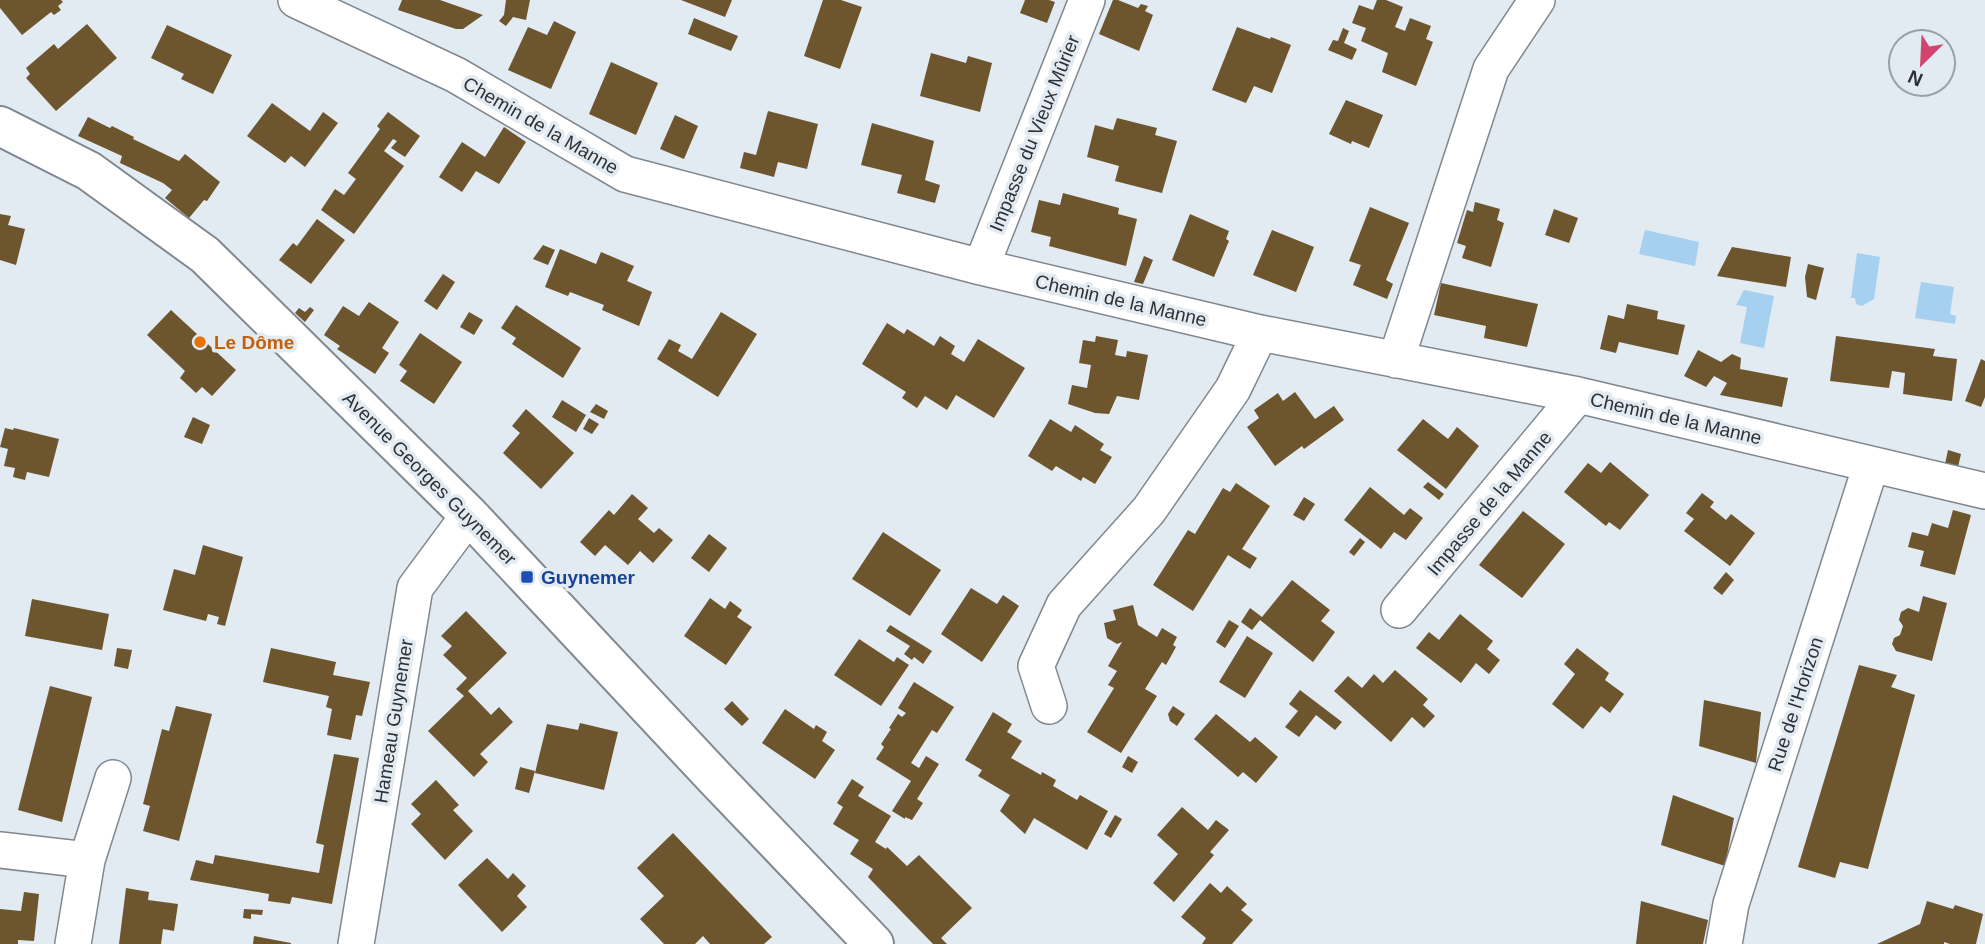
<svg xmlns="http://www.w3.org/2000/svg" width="1985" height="944" viewBox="0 0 1985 944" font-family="Arial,sans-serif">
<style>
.water{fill:#a5d0f0}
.building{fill:#6d552e}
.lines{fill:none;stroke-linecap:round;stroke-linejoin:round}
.street-casing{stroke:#80878e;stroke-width:38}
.secondary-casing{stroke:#80878e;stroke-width:42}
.street{stroke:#fff;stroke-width:35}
.secondary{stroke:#fff;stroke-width:38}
.food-dot{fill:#e8710a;stroke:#e2eaf2;stroke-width:2.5}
.transit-dot{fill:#1a4fb4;stroke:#e2eaf2;stroke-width:2.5}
.labels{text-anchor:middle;stroke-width:7;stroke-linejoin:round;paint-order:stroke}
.street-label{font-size:19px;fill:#2f3235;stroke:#e2eaf2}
.food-label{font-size:19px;font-weight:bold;fill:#c56008;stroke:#e2eaf2;text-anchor:start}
.transit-label{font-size:19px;font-weight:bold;fill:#164399;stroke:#e2eaf2;text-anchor:start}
</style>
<rect width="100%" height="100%" fill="#e2eaf2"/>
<path class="water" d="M1645 230 1699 242 1695 266 1639 254Z
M1857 253 1880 257 1874 299 1862 306 1856 304 1855 298H1851Z
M1921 282 1954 287 1950 314 1956 316 1955 324 1915 318Z
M1744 290 1774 296 1764 348 1740 343 1747 307 1736 305Z"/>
<path class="building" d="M0 0H61L63 2 58 6 61 10 54 15 51 12 22 35 0 8Z
M402 0H440L483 15 463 29H456L398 10Z
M506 0H530L526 20 513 17 506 26 499 21 504 15Z
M681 0H732L725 17Z
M823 0H841L862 7 840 69 804 56Z
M1025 0H1049L1055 2 1047 23 1020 13Z
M1113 0H1118L1138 8 1141 4 1148 6 1145 11 1153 15 1139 51 1099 34Z
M1377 0H1386L1403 7 1395 27 1405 31 1410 18 1431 26 1426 39 1433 42 1416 86 1382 72 1388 53 1361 41 1366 28 1352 23 1359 5 1373 10Z
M694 18 738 36 731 51 688 34Z
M554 21 576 32 551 89 508 70 528 27 547 35Z
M87 24 117 58 56 111 26 78 30 74 26 68 54 44 58 49Z
M167 25 232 55 213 94 181 79 184 74 151 58Z
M1237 27 1270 39 1271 37 1291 45 1272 93 1254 86 1246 103 1212 90Z
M1343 28 1349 31 1344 43 1357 49 1352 60 1328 50 1333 40 1338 41Z
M931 53 966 63 968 56 992 63 980 112 920 96Z
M611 62 658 83 636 135 589 114Z
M1346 100 1383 115 1369 148 1352 141 1351 144 1329 134Z
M272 103 310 131 323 112 338 123 305 167 291 156 285 163 247 136Z
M768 111 818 124 807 169 778 162 774 177 740 168 744 152 756 155Z
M388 112 420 136 405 157 391 148 397 141 393 139 384 151 404 166 354 234 321 210 335 189 344 195 356 179 348 173 380 129 377 126Z
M675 115 698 126 684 159 660 149Z
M88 117 110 128 112 126 134 137 133 139 179 161 185 154 220 182 207 201 204 200 189 218 165 198 172 190 163 183 120 163 122 156 78 136Z
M1117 118 1157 128 1155 135 1177 141 1162 193 1115 181 1119 166 1087 157 1095 125 1113 130Z
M872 123 934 141 925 180 940 185 935 203 897 193 902 175 861 165Z
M504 127 526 142 499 184 476 171 462 192 439 177 462 142 485 157Z
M1063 193 1119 208 1118 214 1137 219 1126 266 1049 246 1051 237 1031 232 1039 200 1060 205Z
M1475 202 1500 209 1497 220 1504 223 1491 267 1462 258 1466 246 1457 243 1467 210 1473 212Z
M1370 207 1409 223 1386 280 1393 284 1387 299 1353 285 1361 265 1349 261Z
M1554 209 1578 218 1569 243 1545 235Z
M0 214 11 216 8 225 25 229 16 265 0 260Z
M1190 214 1229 231 1226 239 1229 241 1214 277 1172 260Z
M317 219 345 240 311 284 279 260 293 243 297 246Z
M1272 230 1314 247 1296 292 1253 275Z
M543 245 555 250 548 265 533 259Z
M1732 247 1791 257 1786 287 1717 276Z
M560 249 596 264 601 252 634 266 627 281 652 292 639 326 602 310 604 305 570 292 568 296 545 287Z
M1144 256 1153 260 1143 284 1134 282Z
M1808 264 1824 268 1816 300 1807 297 1805 277Z
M443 274 455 282 437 310 424 301Z
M1441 283 1538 304 1527 347 1484 338 1486 326 1434 315Z
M369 302 399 322 382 348 389 353 375 374 337 349 340 346 324 335 343 306 359 316Z
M1627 304 1658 311 1657 319 1685 325 1678 355 1619 342 1616 353 1600 349 1608 315 1624 319Z
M516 305 581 348 563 378 512 344 516 338 501 328Z
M310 307 314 310 305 322 295 313 299 308 305 312Z
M171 310 236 370 212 396 202 387 196 393 180 378 185 371 147 335Z
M469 312 483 320 474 335 460 327Z
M721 312 757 334 718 397 657 359 669 339 681 345 678 351 692 359Z
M887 323 904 334 907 329 934 346 940 336 955 346 951 354 964 362 978 339 1025 368 994 418 956 395 947 410 925 396 917 408 902 398 906 392 862 364Z
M420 333 462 362 434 404 400 381 407 371 399 365Z
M1096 336 1118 340 1115 355 1126 357 1127 351 1148 355 1139 400 1117 396 1109 414 1095 413 1068 404 1072 385 1087 388 1091 365 1079 363 1083 340 1095 342Z
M1836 336 1935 349 1933 356 1957 359 1952 401 1903 394 1905 373 1892 371 1889 388 1830 381Z
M1698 350 1721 362 1732 354 1741 358 1740 369 1788 378 1782 407 1720 395 1727 383 1714 376 1706 387 1684 376Z
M1981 359 1985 361V397L1981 407 1965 401Z
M1295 392 1315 419 1334 406 1344 420 1304 449 1302 446 1275 466 1247 427 1259 418 1254 410 1278 393 1283 401Z
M562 400 586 415 576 432 552 417Z
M596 404 608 411 604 419 590 412Z
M526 409 574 453 541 489 503 453 520 433 512 426Z
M193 417 210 425 202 444 184 437Z
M589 418 599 424 592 434 583 429Z
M1050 419 1071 432 1075 425 1104 444 1100 450 1112 457 1095 484 1083 477 1081 481 1056 466 1052 471 1028 456Z
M1423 419 1448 439 1457 427 1479 446 1446 489 1397 450Z
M5 428 13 430 14 428 59 439 49 477 27 472 25 480 13 477 15 468 4 466 8 449 0 447Z
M1948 450 1961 454 1958 467 1945 464Z
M1610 462 1649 495 1620 530 1609 522 1606 526 1564 492 1588 463 1601 473Z
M1428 482 1444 494 1439 500 1423 487Z
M1236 483 1270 506 1242 549 1257 558 1250 569 1228 555 1193 611 1153 585 1188 530 1195 534 1223 488 1230 492Z
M1370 487 1404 515 1410 508 1423 518 1406 540 1394 532 1381 549 1344 520Z
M1702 493 1714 502 1710 507 1726 520 1731 514 1755 533 1730 566 1684 531 1694 519 1686 513Z
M632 494 648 508 638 519 654 533 659 528 673 540 653 563 640 551 628 565 605 545 595 556 580 542 609 510 614 515Z
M1304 497 1315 504 1304 521 1293 515Z
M1953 510 1971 515 1955 575 1920 566 1924 551 1908 547 1912 532 1928 536 1932 523 1948 528Z
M1523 511 1565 544 1522 598 1479 565Z
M883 532 941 570 910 616 852 579Z
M709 534 727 548 709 572 691 558Z
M1360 538 1365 542 1354 556 1349 552Z
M203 545 243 557 225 626 217 624 219 617 208 614 206 621 163 610 174 569 195 575Z
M1726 572 1734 580 1722 595 1713 588Z
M1292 580 1330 610 1321 621 1335 632 1313 662 1260 620 1252 630 1241 622 1250 608 1262 617Z
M971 588 997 604 1003 595 1019 606 982 662 941 634Z
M1923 596 1947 603 1932 661 1896 651 1892 644 1894 638 1900 635 1903 626 1899 620 1901 612 1908 608 1919 612Z
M710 598 725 609 730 601 742 610 737 617 752 627 726 665 684 636Z
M32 599 109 614 102 650 25 636Z
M1133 605 1138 625 1157 637 1162 628 1177 637 1173 645 1176 647 1166 665 1162 662 1145 689 1157 696 1121 753 1087 732 1114 688 1108 685 1117 671 1108 666 1122 642 1117 644 1107 638 1104 623 1116 620 1113 610Z
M466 611 507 653 468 691 491 715 499 707 513 722 480 754 488 762 474 777 428 731 464 696 456 689 467 678 443 655 452 646 441 636Z
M1460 614 1493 641 1487 649 1500 660 1489 674 1476 663 1461 683 1416 648 1429 632 1439 640Z
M1229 620 1239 626 1225 648 1216 642Z
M890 625 932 651 923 664 914 657 912 660 904 654 910 646 886 631Z
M1247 636 1273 653 1245 698 1219 682Z
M859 639 894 662 897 657 909 665 881 706 834 675Z
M117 648 132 650 128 669 114 666Z
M271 648 336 662 333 675 370 682 362 716 356 715 351 740 327 735 332 709 326 707 329 696 263 682Z
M1577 648 1609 673 1605 680 1624 694 1610 713 1601 706 1583 729 1552 704 1575 674 1564 664Z
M1859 665 1897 675 1891 687 1915 695 1868 869 1840 862 1835 878 1798 867Z
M1395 670 1428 699 1423 705 1435 716 1424 728 1412 717 1391 742 1334 691 1348 676 1362 688 1374 674 1383 683Z
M914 682 954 707 937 733 932 730 911 763 919 768 926 756 939 764 917 799 923 803 912 820 905 817V819L892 811 911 781 876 759 884 747 881 744 891 729 889 728 898 714 902 717 906 713 898 708Z
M50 686 92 697 62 822 18 810Z
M1300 690 1342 722 1335 730 1316 715 1299 737 1285 727 1298 711 1289 704Z
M1704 700 1761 712 1756 763 1699 746Z
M732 701 749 719 742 726 724 709Z
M176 706 212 714 179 841 143 831 150 806 143 804 162 729 169 731Z
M1173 706 1185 714 1177 726 1170 721 1168 714Z
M785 709 814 729 816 725 827 732 822 741 835 750 815 779 762 743Z
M993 712 1012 724 1007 732 1022 741 1011 758 1041 775 1042 772 1056 780 1053 786 1077 800 1080 795 1108 811 1087 850 1034 818 1025 834 1000 811 1010 795 978 776 982 770 965 760Z
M1216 714 1250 742 1255 737 1278 757 1256 783 1243 772 1238 777 1194 739Z
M580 723 618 732 604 790 535 773 547 724 578 730Z
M334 754 359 758 332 904 292 897 290 904 268 901 269 894 190 880 196 860 213 864 215 855 319 873 324 845 316 843Z
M1128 756 1138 762 1132 773 1122 767Z
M520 767 535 771 529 793 515 789Z
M852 779 864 787 858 796 891 816 875 842 886 849 887 847 907 866 919 855 972 908 941 938 947 944H933L868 877 873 869 850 854 859 840 833 824 843 807 837 803Z
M436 780 459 805 453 810 473 831 445 860 411 824 421 814 411 804Z
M1673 795 1734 818 1725 866 1661 845Z
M1182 807 1208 830 1216 820 1229 830 1210 852 1214 855 1174 902 1153 883 1178 854 1157 835Z
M1115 815 1122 819 1111 838 1104 834Z
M673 833 772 937 764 944H710L703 936 695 944H664L640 919 664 896 637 868Z
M487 858 508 879 513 873 526 886 517 896 527 907 502 932 458 885Z
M1210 883 1221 893 1227 886 1247 904 1241 910 1253 920 1232 944H1202L1206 938 1181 917Z
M126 888 149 892 148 900 178 904 174 931 163 929 161 944H119Z
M24 892 39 894 34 941 18 940V944H0V909L21 911Z
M1641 901 1708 920 1703 944H1636Z
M1927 901 1953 909 1955 905 1983 914 1976 944H1950L1944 942V944H1877L1920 924Z
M244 909 263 910 262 915 251 914V919L243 918Z
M254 936 291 943V944H253Z"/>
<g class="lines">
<defs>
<path id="street" d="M296 0 456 75 625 174 981 267 1260 333 1578 395 1985 491
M981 267 1087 0
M1396 360 1491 69 1537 0
M1399 610 1578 395
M1049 706 1036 666 1064 605 1149 510 1233 389 1260 333
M0 850 87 860
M73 944 87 860 113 778
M356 944 415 588 469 515
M1724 944 1731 904 1871 465"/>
<path id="secondary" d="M0 126 89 171 205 255 469 515 715 778 874 944"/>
</defs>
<use href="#street" class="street-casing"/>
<use href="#secondary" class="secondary-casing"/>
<use href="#street" class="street"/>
<use href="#secondary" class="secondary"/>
</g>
<circle class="food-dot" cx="200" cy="342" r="7"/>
<rect class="transit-dot" x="520" y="570" width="14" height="14" rx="3.5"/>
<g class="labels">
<g class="street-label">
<text transform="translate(541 125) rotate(30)" y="7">Chemin de la Manne</text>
<text transform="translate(1034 133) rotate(-68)" y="7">Impasse du Vieux Mûrier</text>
<text transform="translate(1121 300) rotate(13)" y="7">Chemin de la Manne</text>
<text transform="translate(1676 418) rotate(13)" y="7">Chemin de la Manne</text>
<text transform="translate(430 478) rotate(45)" y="7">Avenue Georges Guynemer</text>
<text transform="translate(1489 503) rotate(-50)" y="7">Impasse de la Manne</text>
<text transform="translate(1795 704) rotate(-72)" y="7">Rue de l'Horizon</text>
<text transform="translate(393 721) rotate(-81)" y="7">Hameau Guynemer</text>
</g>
<g class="food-label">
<text x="214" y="349">Le Dôme</text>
</g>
<g class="transit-label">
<text x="541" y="584">Guynemer</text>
</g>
</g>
<g transform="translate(1922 63) rotate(204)"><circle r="33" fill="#e2eaf2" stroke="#9aa0a6" stroke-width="2"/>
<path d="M0-5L12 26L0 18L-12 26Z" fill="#d2446e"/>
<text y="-10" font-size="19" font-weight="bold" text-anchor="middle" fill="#2f3235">N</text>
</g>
</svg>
